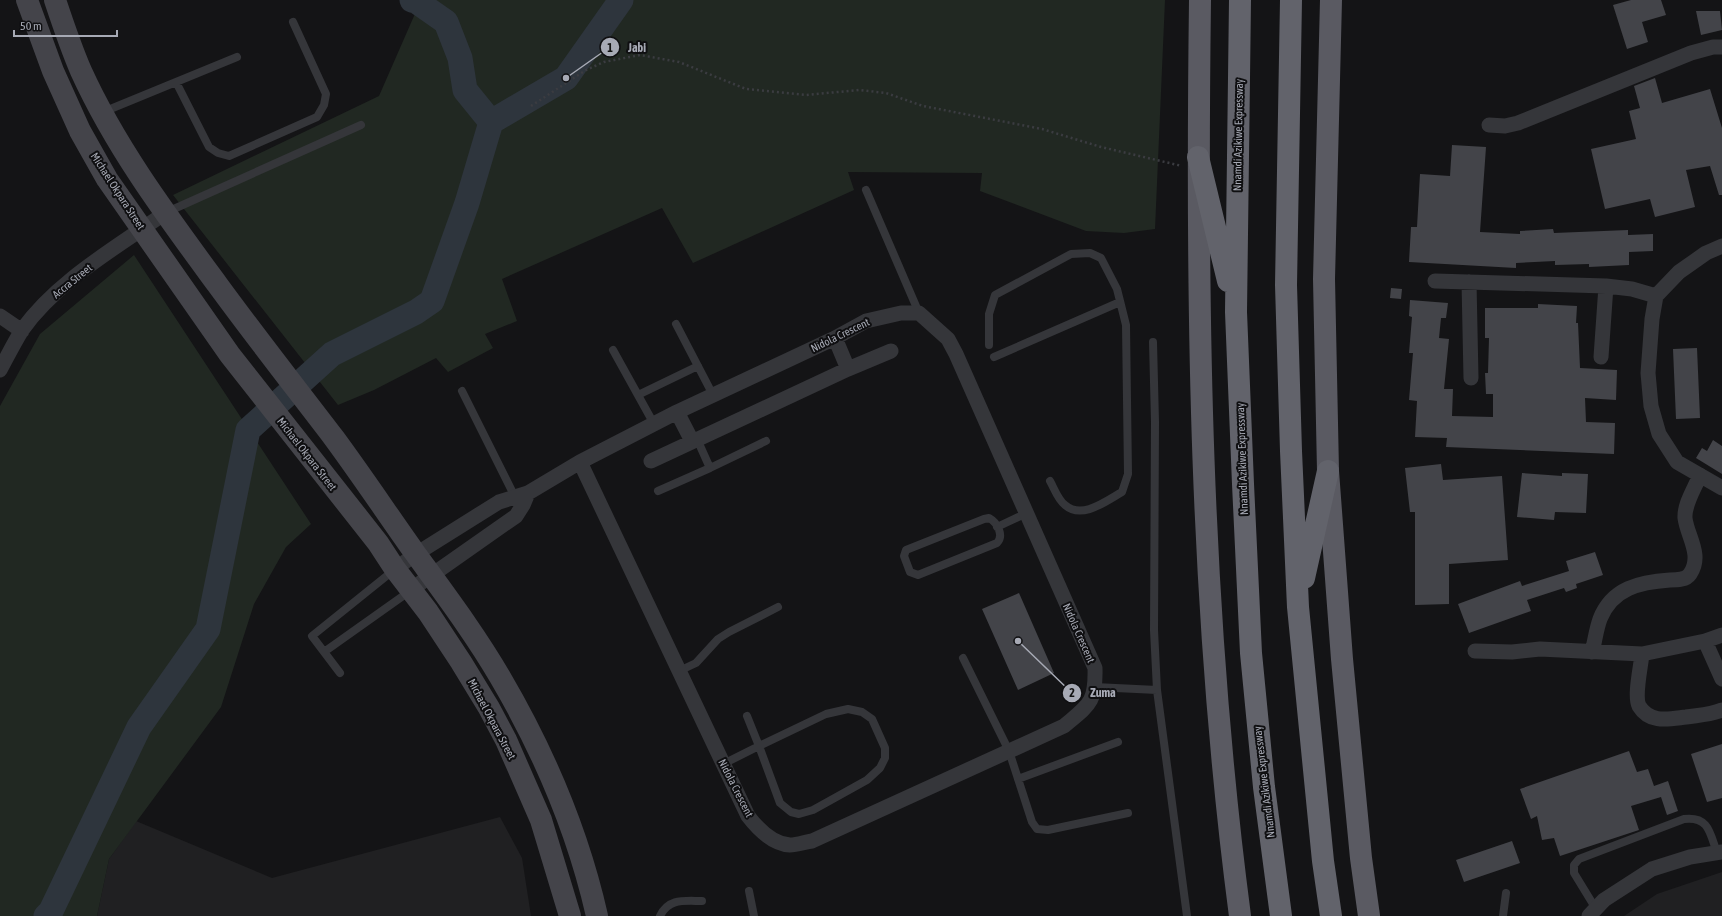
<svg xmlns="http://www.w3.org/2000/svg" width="1722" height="916" viewBox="0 0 1722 916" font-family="'Asap Condensed',sans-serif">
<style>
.built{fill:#202022}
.green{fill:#212822}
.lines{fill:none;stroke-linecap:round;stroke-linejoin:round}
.river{stroke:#2e353d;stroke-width:25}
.building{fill:#434449}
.path{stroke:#3b3c41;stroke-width:2.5;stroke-dasharray:2 3;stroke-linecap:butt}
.service{stroke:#35363a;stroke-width:8}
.minor{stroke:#35363a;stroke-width:15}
.secondary{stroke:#44444a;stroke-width:22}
.trunk{stroke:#5a5a62;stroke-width:22}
.motorway{stroke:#62636b;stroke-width:22}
.labels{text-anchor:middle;stroke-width:4;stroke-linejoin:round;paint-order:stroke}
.street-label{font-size:11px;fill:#a7aab5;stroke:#0f0f11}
.leader{fill:none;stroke:#a7aab5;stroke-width:1.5}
.callout-dot{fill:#a7aab5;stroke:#0f0f11;stroke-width:1.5}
.mark-label{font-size:12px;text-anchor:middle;font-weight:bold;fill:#111}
.callout-label{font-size:12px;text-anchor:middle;font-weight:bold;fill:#a7aab5;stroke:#0f0f11;stroke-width:4;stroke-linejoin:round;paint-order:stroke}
</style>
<rect width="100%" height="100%" fill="#141416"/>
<path class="built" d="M500 817 522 858 531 916H97L109 859 136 821 272 878Z
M1722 872V916H1624L1657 894Z"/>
<path class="green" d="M421 0H1165L1155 229 1124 233 1086 231 980 191 982 173 848 172 854 190 693 263 662 208 502 279 517 321 485 334 493 348 448 372 436 358 374 390 338 405 173 195 379 96Z
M134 255 311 524 286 547 254 604 221 707 109 859 97 916H0V406L40 334Z"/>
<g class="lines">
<path class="river" d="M412 0 416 1 446 22 460 58 465 90 491 122
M491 122 566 78 621 0
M46 916 51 911 139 727 208 629 248 430 332 354 416 312 432 301 467 203 491 122"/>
</g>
<path class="building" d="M1631 0H1661L1666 15 1642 22 1648 42 1627 49 1613 5Z
M1696 11H1720L1722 30 1701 35Z
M1655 78 1662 103 1710 89 1722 128V195H1719L1710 166 1686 170 1695 207 1655 217 1650 199 1605 209 1591 149 1636 139 1629 111 1640 108 1634 86Z
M1452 145 1486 147 1480 232 1520 234V231L1553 229 1554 233 1628 230V235L1653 234V251L1629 252V265L1589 267V264L1555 265V261L1516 263V268L1409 262 1411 227H1417L1420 174 1450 176Z
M1391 288 1402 289 1401 299 1390 298Z
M1410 300 1448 303 1446 318H1441L1439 338 1449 339 1444 389H1453L1452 416 1493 417V394H1486L1485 373H1488L1489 338H1485V308H1538V304L1577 306 1576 323H1578L1580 368 1617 370 1616 400 1585 398 1586 422 1615 423 1614 454 1446 447 1447 438 1415 437 1417 401 1409 400 1413 353H1409L1412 317 1409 316Z
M1697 348 1700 418 1676 419 1673 349Z
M1713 440 1722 446V474L1696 458 1702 448 1707 451Z
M1441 464 1443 480 1502 476 1508 560 1449 564V604L1415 605V512H1410L1405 468Z
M1522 473 1562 476V473L1588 474 1586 513 1555 512 1554 520 1517 517Z
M1595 552 1603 575 1576 584 1577 588 1566 592 1564 588 1527 600 1531 611 1469 633 1458 604 1520 581 1522 586 1569 571 1566 561Z
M1019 593 1054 673 1018 690 982 609Z
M1722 744V798L1707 802 1691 754Z
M1629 751 1637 772 1648 769 1654 786 1668 781 1678 811 1667 815 1661 797 1631 806 1639 830 1560 856 1554 838 1542 840 1537 816 1531 819 1520 789Z
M1512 841 1520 863 1464 882 1456 860Z"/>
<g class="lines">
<path class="path" d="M531 106 586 70 604 62 640 55 679 62 746 89 806 95 859 90 886 93 923 106 1042 129 1101 147 1182 166"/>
<path class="service" d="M176 82 209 147 218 153 229 156 317 117 324 105 326 94 293 22
M103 112 237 57
M866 190 919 313
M167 212 361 125
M676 324 713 395
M1153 342 1155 422 1154 630 1157 690 1187 916
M989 345V314L995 295 1071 254 1090 253 1101 258 1117 289 1126 325 1128 474 1122 492C1106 501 1082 520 1065 505 1058 500 1054 488 1050 481
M613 350 654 424
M994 357 1120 302
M462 391 515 497
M638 395 698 366
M697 439 710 468
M658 491 710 468 766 441
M989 518C998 523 1004 536 997 543L918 575 910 572 904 556 906 550 984 519Z
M997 527 1027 513
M324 652 410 591
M963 658 1009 751 1032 822 1037 829 1048 830 1128 813
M679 671 696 663 718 639 729 632 778 607
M340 673 312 636 394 570
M1095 687 1157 690
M723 764 759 746 826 714 848 709 862 712 872 719 885 748V758L880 768 867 780 813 810 799 814 791 812 780 803 759 746 747 716
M1018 779 1118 742
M749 891 754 916
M1596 909 1574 873V865L1579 859 1684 819C1709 816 1710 833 1717 853
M660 916C669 898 684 901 702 901
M1503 916 1506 893"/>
<path class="minor" d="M1489 125 1505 126 1518 123 1691 53 1713 47H1722
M1722 246 1706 253 1679 272 1656 296 1652 319 1648 373 1651 406 1659 434 1677 462 1722 488
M1435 281 1606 286 1632 289 1656 296
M1469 282 1471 378
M0 316 22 331
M835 338 848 369
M1601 357 1606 286
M0 370C7 357 14 343 22 330 58 280 116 248 165 213
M677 412 692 441
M651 461 848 369 891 351
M395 569 416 554 499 502 528 493 580 462 677 412 835 338 866 321 901 313H919L948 339 956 354 1095 668C1096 703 1089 705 1064 726L812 841C805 842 797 845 790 845 772 844 758 829 748 816L580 462
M412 589 516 516 523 505 528 493
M1705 641 1722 679
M1475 651 1512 652 1540 649 1642 654 1705 641 1722 635
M1592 652C1595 641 1596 630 1600 619 1612 588 1640 582 1670 580 1677 580 1686 580 1690 574 1703 555 1687 536 1685 518 1684 504 1695 488 1700 475
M1642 654C1641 666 1634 696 1639 706 1650 724 1669 719 1686 717 1699 715 1710 715 1722 710
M1589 916 1604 900 1652 869 1690 857 1722 852"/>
<path class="secondary" d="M27 0 53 71 80 131 107 179 230 355 378 543 395 569 428 612 461 662 489 708 506 740 541 820 570 916
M55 0C63 24 71 48 81 71 116 148 167 216 217 284 255 336 295 387 334 438 362 476 388 515 415 553 444 593 475 634 500 677 544 752 578 832 597 916"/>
<path class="trunk" d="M1200 0C1196 306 1200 613 1240 916
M1331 0 1324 279 1328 471 1342 659 1361 858 1369 916"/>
<path class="motorway" d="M1240 0 1236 312 1243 484 1251 653 1264 787 1281 916
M1291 0 1286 285 1291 451 1298 607 1323 861 1331 916
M1198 157 1228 281
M1304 578 1328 471"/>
</g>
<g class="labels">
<g class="street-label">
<text transform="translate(1238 135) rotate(-89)" y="4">Nnamdi Azikiwe Expressway</text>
<text transform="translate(118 191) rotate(57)" y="4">Michael Okpara Street</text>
<text transform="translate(72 281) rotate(-39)" y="4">Accra Street</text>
<text transform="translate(840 335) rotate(-26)" y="4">Nidola Crescent</text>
<text transform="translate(307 454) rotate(52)" y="4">Michael Okpara Street</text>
<text transform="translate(1242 459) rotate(-92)" y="4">Nnamdi Azikiwe Expressway</text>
<text transform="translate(1079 633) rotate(66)" y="4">Nidola Crescent</text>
<text transform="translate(492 719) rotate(62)" y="4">Michael Okpara Street</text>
<text transform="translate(1264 782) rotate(-97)" y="4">Nnamdi Azikiwe Expressway</text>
<text transform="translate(736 788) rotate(63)" y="4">Nidola Crescent</text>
</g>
</g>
<path class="leader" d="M566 78L610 47M1018 641L1072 693"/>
<g class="callout-dot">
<circle cx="566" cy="78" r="4"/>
<circle cx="1018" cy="641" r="4"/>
<circle cx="610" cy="47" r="10"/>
<circle cx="1072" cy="693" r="10"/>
</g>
<g class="mark-label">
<text x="610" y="52">1</text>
<text x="1072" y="697">2</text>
</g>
<g class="callout-label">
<text x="637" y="52">Jabi</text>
<text x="1103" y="697">Zuma</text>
</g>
<path d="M14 30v6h103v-6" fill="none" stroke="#a7aab5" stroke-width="2"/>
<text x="20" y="30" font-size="12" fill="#a7aab5" stroke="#0f0f11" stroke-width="3" paint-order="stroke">50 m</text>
</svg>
